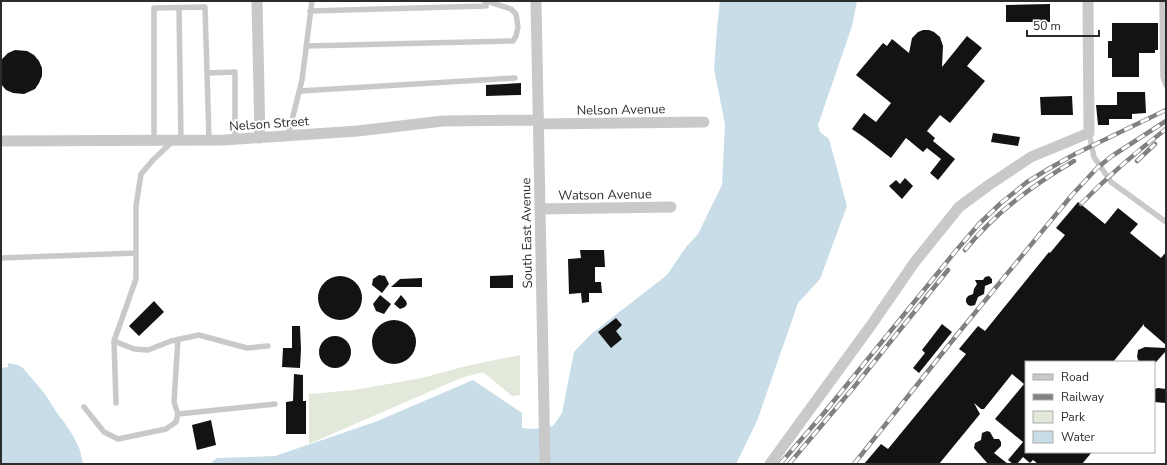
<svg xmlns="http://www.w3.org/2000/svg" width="1167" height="465" viewBox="0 0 1167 465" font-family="'Nunito Sans',sans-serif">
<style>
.green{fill:#e3e9da}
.water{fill:#c8dde7}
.building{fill:#131313}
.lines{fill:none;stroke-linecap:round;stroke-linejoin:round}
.service{stroke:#c9c9c9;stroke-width:5.5}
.minor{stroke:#c9c9c9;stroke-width:11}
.rail-casing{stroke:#818181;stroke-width:4.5}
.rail{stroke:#fff;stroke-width:3;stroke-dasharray:9;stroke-linecap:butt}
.labels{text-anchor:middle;stroke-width:4;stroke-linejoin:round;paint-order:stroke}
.street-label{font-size:13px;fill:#2c2c2c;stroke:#fff}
</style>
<rect width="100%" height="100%" fill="#fff"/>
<path class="green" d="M520 355V395L512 396 483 372 461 378 309 444V394L354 390 422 378 466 366Z"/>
<path class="water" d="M720 1H857L852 26 818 125 820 132 829 139 847 206 820 279 798 303 757 421 736 464H210L217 458 275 456 375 422 473 380 522 413V428L534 429 553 426 562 413 574 352 591 334 667 275 686 247 698 234 722 185 725 124 714 69 717 28Z
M8 363 18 365 23 368 45 394 57 413 64 422 72 434 80 450 83 464H1V368L8 367Z"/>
<path class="building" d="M1050 4V22H1006V5Z
M1112 23H1158V50H1155V53H1139V77H1112V58H1108V41H1112Z
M923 30H929L934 32 940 37 943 46 942 67 967 36 982 48 967 66 985 81 950 123 940 115 927 131 935 138 933 141 955 159 938 180 930 173 941 159 927 148 923 152 906 138 891 158 865 138 852 129 864 113 876 122 891 103 856 75 883 43 887 46 892 39 909 53 912 38 918 32Z
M15 50 27 51 34 55 39 61 42 68V76L39 83 35 89 24 94 13 93 6 90 1 84V60L8 53Z
M521 83V95L486 96V85Z
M1117 92H1145L1146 113 1132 114V119H1109V125H1098L1096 105H1117Z
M1072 96 1073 115H1041L1040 97Z
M993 133 1020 137 1018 146 991 142Z
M905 178 913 186 902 199 889 186 896 180 900 184Z
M1078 202 1105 224 1118 208 1138 224 1130 233 1161 258 1166 252V345L1144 326V324L1113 362H1026V452H1092L1082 464H1038L1033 460 1030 463 1023 457 1017 464H1013L1008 460 1023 442 995 419 1024 384 1012 374 984 409H981L974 403 980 414 939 464H864L881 444 888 449 966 354 959 349 978 326 985 331 1049 252 1050 253 1065 235 1056 228Z
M580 250H604L605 267H595V282H601L602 293H589V302L582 303 581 293 569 294 568 259 581 258Z
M379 275 385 276 389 284 382 293 372 285 373 279Z
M513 275V288H490V276Z
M989 276 992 279V283L985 286 984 294 978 297 975 305 971 306 968 305 966 302V299L968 296 973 294 974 289 977 284 975 280H983L985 277Z
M318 298a22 22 0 1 1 44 0a22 22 0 1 1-44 0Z
M422 278V287H391L400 279Z
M380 295 391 304 384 314 376 311 373 304Z
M401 295 406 301 407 304 405 307 400 309 394 304Z
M154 301 164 312 139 336 129 326Z
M616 318 622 325 616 331 622 339 611 348 598 332Z
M372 342a22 22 0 1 1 44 0a22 22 0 1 1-44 0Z
M942 324 952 332 919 373 913 368 925 353 922 350Z
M292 326H300L301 349 300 368 282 367 283 348H292Z
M319 352a16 16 0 1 1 32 0a16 16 0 1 1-32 0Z
M1145 347 1166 348V351L1156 362H1139L1137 357 1138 350Z
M294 374 303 375V401H306V434H286V402L293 401Z
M1158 388 1166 389V403L1154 402V389Z
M211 420 216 445 197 450 192 425Z
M987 431 990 432 994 439H999L1001 442V446L994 453 1008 464H988L974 448 975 443 981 440 982 433Z"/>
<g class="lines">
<path class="service" d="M1162 1 1163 77 1166 85
M179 8 181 140
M310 11 486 6 485 1
M306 46 513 41 516 36 518 27 516 14 511 9 486 1
M207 73 209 140
M300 91 515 78
M1089 133 1094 157 1111 182 1166 222
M288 136 302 80 312 1
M154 140V8L205 7 207 73 235 72V139
M1 258 136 253
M178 339 174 402 178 414 275 404
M114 341 134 349 148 350 171 341 199 335 247 348 268 346
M116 403 114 341 136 279V206L141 174 153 160 173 141
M84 407 104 432 118 439 166 429 176 422 178 414"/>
<path class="minor" d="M257 1 260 138
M536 1 545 464
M538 124 704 122
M1 141 224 140 358 131 443 121 538 120
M540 209 671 207
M770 464 872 324 914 263 959 207 989 185 1031 157 1089 133 1088 1"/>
<defs>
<path id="rail" d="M1137 161 1155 144
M1081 204C1108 176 1136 152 1166 129
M965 250C996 212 1033 185 1074 161
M780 464 824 413 954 253 979 224 1001 203 1027 182 1050 168 1075 154 1166 110
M789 464 854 387 948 270
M854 464 960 331 1072 195 1097 168 1112 156 1166 121"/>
</defs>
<use href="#rail" class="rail-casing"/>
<use href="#rail" class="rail"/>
</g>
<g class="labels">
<g class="street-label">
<text transform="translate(621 109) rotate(-1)" y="5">Nelson Avenue</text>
<text transform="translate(269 123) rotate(-4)" y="5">Nelson Street</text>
<text transform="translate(605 194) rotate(-1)" y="5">Watson Avenue</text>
<text transform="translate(526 233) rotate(-91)" y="5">South East Avenue</text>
</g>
</g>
<rect width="1167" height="465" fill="none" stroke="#2c2c2c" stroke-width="4"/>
<rect x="1025" y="361" width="130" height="92" fill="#ffffff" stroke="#ababab"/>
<rect x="1033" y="374" width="20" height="6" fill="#c9c9c9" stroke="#ababab"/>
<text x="1061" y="381" font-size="12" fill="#2c2c2c">Road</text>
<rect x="1033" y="394" width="20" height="6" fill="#818181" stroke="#ababab"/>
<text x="1061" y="401" font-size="12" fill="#2c2c2c">Railway</text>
<rect x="1033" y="411" width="20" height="12" fill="#e3e9da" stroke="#ababab"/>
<text x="1061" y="421" font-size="12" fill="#2c2c2c">Park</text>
<rect x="1033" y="431" width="20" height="12" fill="#c8dde7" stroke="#ababab"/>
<text x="1061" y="441" font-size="12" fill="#2c2c2c">Water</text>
<path d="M1027 30v6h72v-6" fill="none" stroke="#2c2c2c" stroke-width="2"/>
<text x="1033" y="30" font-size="12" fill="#2c2c2c" stroke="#ffffff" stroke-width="3" paint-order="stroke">50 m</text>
</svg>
